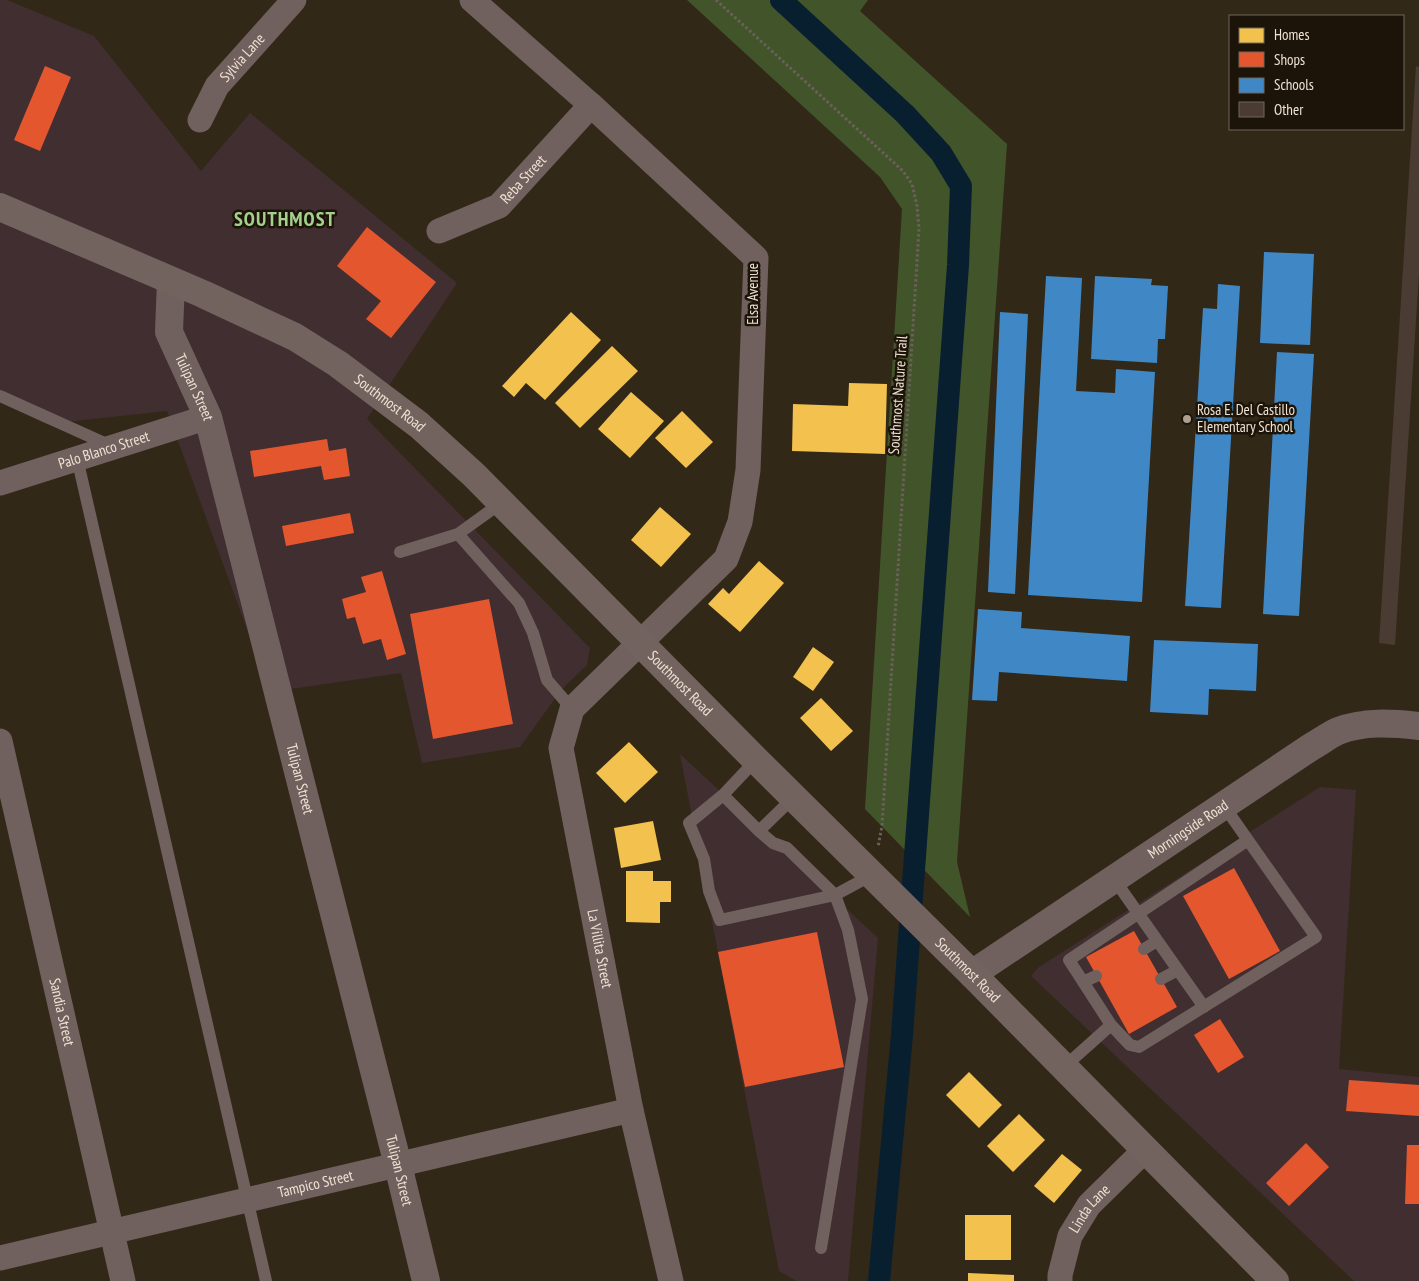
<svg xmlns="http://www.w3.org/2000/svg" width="1419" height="1281" viewBox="0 0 1419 1281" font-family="'PT Sans Narrow',sans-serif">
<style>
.commercial{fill:#412e30}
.green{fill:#42552a}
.homes{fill:#f2c14e}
.shops{fill:#e4572e}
.schools{fill:#3f88c5}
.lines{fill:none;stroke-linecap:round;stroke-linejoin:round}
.canal{stroke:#081f30;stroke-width:22}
.building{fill:#4b3c33}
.path{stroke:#6d605c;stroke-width:3;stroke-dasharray:2.5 2.5;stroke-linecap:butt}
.service{stroke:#70615f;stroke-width:12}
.minor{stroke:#70615f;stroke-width:25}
.tertiary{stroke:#70615f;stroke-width:28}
.secondary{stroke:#73635f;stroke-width:28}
.poi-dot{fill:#aca191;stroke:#1d1409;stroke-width:2}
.labels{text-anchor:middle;stroke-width:5;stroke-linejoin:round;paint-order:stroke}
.street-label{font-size:15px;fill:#eee2d2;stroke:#1d1409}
.poi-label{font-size:15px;fill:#eee2d2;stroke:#1d1409;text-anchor:start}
.district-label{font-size:20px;font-weight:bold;letter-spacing:1px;fill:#a4d08e;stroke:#1d1409}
</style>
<rect width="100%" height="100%" fill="#322818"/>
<path class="commercial" d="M0 0H7L94 36 201 171 250 113 457 283 367 419 590 648 587 665 562 689 520 747 422 763 401 673 270 692 167 411 46 424 0 402Z
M680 754 878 938 848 1281H796L779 1271Z
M1320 787 1356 790 1339 1069 1419 1077V1281H1354L1031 976 1039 967Z"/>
<path class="green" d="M687 0H868L860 11 1007 144 957 862 970 917 865 809 902 209 880 177Z"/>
<path class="homes" d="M571 312 601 340 545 400 526 383 514 397 502 386Z
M612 346 638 371 580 428 555 403Z
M849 383 887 384 885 454 792 451 793 404 848 406Z
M631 392 664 421 630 458 598 429Z
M682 411 713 442 686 468 655 438Z
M660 507 691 534 661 567 631 540Z
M759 561 784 583 740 632 708 604 723 588 729 594Z
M813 647 834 662 813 691 793 677Z
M821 698 853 731 831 751 800 718Z
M629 742 658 772 625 803 596 773Z
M653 821 661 860 621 868 614 828Z
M626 871H653V881H671V902H660V923L626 922Z
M969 1072 1002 1105 979 1128 946 1095Z
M1019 1114 1045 1140 1013 1172 987 1146Z
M1062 1154 1082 1170 1054 1203 1034 1186Z
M965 1215H1011V1260H965Z
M968 1273 1014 1275V1281H968Z"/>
<path class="shops" d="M45 66 71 77 40 151 14 140Z
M367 227 436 282 391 338 366 319 381 301 337 266Z
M327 439 329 451 346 448 350 476 324 480 321 466 254 477 250 451Z
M350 513 354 533 286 546 282 526Z
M382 571 406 654 387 660 381 639 363 644 355 617 347 619 342 599 366 592 361 577Z
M489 599 513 724 433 739 410 614Z
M1234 868 1280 951 1229 979 1183 896Z
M1134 931 1177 1007 1129 1034 1086 957Z
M817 932 844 1067 745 1087 718 952Z
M1220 1019 1244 1057 1218 1073 1194 1035Z
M1349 1080 1419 1085V1116L1346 1111Z
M1306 1143 1329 1167 1289 1206 1266 1183Z
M1407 1145H1419V1204H1405Z"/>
<path class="schools" d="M1264 252 1314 254 1310 345 1260 343Z
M1046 276 1082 278 1076 391 1115 393 1116 369 1155 372 1142 602 1028 595Z
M1095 276 1152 279 1151 285 1168 286 1165 339H1158L1157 363 1091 359Z
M1218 284 1240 286 1221 608 1185 606 1203 308 1217 309Z
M1000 312 1028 314 1015 594 988 592Z
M1277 352 1314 354 1299 616 1263 614Z
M978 609 1022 612 1021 628 1130 636 1127 681 999 672 997 701 972 700Z
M1154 640 1258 644 1256 691 1209 689 1208 715 1150 712Z"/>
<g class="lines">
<path class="canal" d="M781 0 905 114 941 153 961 186 958 265 902 1035 879 1281"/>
</g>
<path class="building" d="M1416 66 1419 67V274L1395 645 1379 643Z"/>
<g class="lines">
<path class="path" d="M716 0 903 171 912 184 917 206 919 229 882 826 878 847"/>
<path class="service" d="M0 396 111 446
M77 458 266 1281
M458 534 519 603 533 633 547 680 572 709
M400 552 458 534 501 503
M756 760 723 795 689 823 704 859 709 891 720 920 835 895 872 875
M723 795 759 831 794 797
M759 831 773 843 787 848 835 895 848 930 862 999 821 1248
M1114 879 1204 1007
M1144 949 1157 941
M1161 979 1178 970
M1083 982 1096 976
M1111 1025 1069 960 1248 840
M1064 1067 1111 1025 1130 1045 1139 1047 1316 937 1224 806"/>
<g class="minor">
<path id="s1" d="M472 0 591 105 756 258 748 470 740 522 726 559 572 709 561 748 631 1110 671 1281"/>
<path id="s2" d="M200 120 217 86 294 0"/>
<path id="s3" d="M439 231 499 206 591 105"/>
<path id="s4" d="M0 483 208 417"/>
<path id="s5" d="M0 741 123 1281"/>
<path id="s6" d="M0 1258 631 1110"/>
<path id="s7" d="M1060 1281V1275L1070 1236 1089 1205 1145 1150"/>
</g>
<g class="tertiary">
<path id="s8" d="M171 281 169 332 208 417 398 1165 426 1281"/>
<path id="s9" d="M972 974 1311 747C1320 742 1329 735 1338 731 1364 721 1392 723 1419 726"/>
</g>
<path class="secondary" id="s10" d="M0 207 203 294 295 337 338 364 419 425 474 475 756 760 972 974 1275 1281"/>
</g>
<circle class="poi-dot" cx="1187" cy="419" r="5"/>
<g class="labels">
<g class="street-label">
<text dy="5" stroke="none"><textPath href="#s2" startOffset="76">Sylvia Lane</textPath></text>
<text dy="5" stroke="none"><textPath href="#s3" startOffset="101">Reba Street</textPath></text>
<text transform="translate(753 294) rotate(-90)" y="5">Elsa Avenue</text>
<text dy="5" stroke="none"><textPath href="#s8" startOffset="112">Tulipan Street</textPath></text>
<text transform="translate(898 395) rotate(-86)" y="5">Southmost Nature Trail</text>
<text dy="5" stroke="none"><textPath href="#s10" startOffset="438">Southmost Road</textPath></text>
<text dy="5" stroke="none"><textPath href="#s4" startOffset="109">Palo Blanco Street</textPath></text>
<text dy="5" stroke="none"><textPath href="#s10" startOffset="842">Southmost Road</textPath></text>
<text dy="5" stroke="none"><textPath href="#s8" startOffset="518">Tulipan Street</textPath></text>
<text dy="5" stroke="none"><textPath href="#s9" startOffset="260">Morningside Road</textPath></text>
<text dy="5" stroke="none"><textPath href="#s1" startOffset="1148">La Villita Street</textPath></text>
<text dy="5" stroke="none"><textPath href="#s10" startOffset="1248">Southmost Road</textPath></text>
<text dy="5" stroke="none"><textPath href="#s5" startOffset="278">Sandia Street</textPath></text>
<text dy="5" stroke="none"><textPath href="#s8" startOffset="922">Tulipan Street</textPath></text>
<text dy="5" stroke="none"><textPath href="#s6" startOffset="324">Tampico Street</textPath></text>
<text dy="5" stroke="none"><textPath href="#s7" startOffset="80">Linda Lane</textPath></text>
</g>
<g class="poi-label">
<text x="1197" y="415">Rosa E. Del Castillo<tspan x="1197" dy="17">Elementary School</tspan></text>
</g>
<g class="district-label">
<text x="285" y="226">SOUTHMOST</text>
</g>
</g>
<rect x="1229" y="15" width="175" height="115" fill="#1d1409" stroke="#716659"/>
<rect x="1239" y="28" width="25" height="15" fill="#f2c14e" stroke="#716659"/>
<text x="1274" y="40" font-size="15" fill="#eee2d2">Homes</text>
<rect x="1239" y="52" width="25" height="15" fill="#e4572e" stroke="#716659"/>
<text x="1274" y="65" font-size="15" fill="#eee2d2">Shops</text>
<rect x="1239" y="78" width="25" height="15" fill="#3f88c5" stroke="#716659"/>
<text x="1274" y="90" font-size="15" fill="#eee2d2">Schools</text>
<rect x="1239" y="102" width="25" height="15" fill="#4b3c33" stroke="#716659"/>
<text x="1274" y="115" font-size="15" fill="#eee2d2">Other</text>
</svg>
